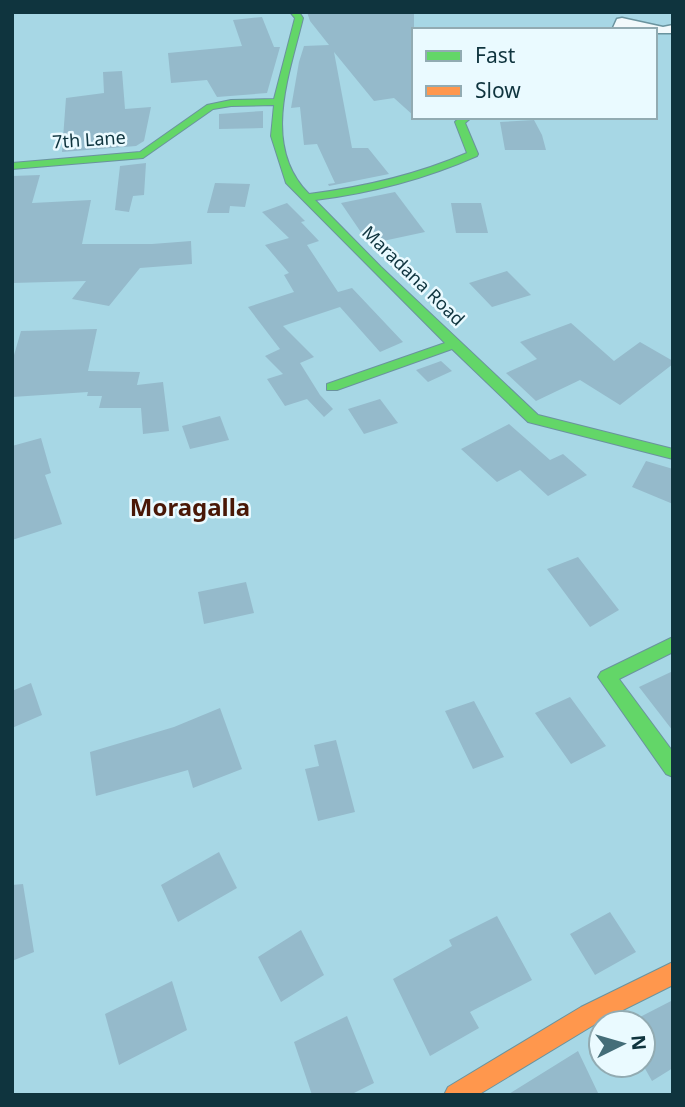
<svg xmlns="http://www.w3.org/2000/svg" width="685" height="1107" viewBox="0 0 685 1107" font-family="'Noto Sans',sans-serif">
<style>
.building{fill:#95bacb}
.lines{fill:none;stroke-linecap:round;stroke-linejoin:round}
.street-casing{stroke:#6a939e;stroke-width:3}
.fast-casing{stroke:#6a939e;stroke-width:2}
.slow-casing{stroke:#6a939e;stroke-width:2}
.street{fill:#f2f9fb;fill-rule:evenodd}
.fast{fill:#63d668;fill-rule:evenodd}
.slow{fill:#ff974d;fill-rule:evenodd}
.labels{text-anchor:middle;stroke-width:5;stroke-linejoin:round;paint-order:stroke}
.far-street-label{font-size:18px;fill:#0f343e;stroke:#eafaff}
.quarter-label{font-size:24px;font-weight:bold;fill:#491706;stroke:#eafaff}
</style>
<rect width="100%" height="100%" fill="#a7d7e5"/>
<path class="building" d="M307 12H414V116L394 98 374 101 334 52 352 148H368L389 174 329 186 328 184 335 183 317 144 304 145 300 107 291 108 299 62 304 46 329 45 310 21Z
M262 17 274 47H280L267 93 217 97 207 80 171 83 168 53 242 46 233 20Z
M122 71 125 109 151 107 144 141 136 146 62 152 66 98 104 93 103 72Z
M263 111V128L219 129V114Z
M534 120 542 135 546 150H505L500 122Z
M146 163 144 195 133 196 129 212 115 210 120 166Z
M40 175 32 203 91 200 82 244H152L191 241 192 264 140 268 109 306 72 299 86 281 12 283V176Z
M215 183 250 184 245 207 230 206 229 213H207Z
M395 192 425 232 369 244 341 203Z
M287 203 305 221 301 222 319 241 307 245 338 292 352 288 403 342 380 352 340 307 283 326 314 357 300 363 320 395 333 409 324 417 307 399 285 406 267 379 283 374 265 356 280 349 248 307 294 292 284 275 289 273 265 245 289 238 262 212Z
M451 203H481L488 233H456Z
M507 271 531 295 492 307 469 283Z
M571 323 614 361 640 342 673 361V364L620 405 580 380 536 401 506 373 537 359 520 342Z
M97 329 88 371 140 372 137 385 163 382 169 431 143 434 141 408H99L102 396H87L88 392 12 397V362L21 331Z
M441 361 452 371 428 382 416 370Z
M380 399 398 423 364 434 348 409Z
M220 416 229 440 190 449 182 426Z
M509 424 550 460 563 454 587 475 548 496 520 470 497 482 461 449Z
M41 438 51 473 45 475 62 524 12 540V446Z
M646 461 673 469V504L632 487Z
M578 557 619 610 590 627 547 569Z
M246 582 254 613 204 624 198 592Z
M673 671V731L639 687Z
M31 683 42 715 12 728V691Z
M570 697 606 746 571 764 535 713Z
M474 701 504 757 473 769 445 711Z
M220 708 242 769 193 788 188 770 96 796 90 752 174 727Z
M336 740 355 812 318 821 305 769 319 766 314 745Z
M219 852 237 888 178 922 161 885Z
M23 884 34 952 12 961V885Z
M610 912 636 952 595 975 570 934Z
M497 916 532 980 470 1012 479 1028 430 1056 393 979 452 946 449 940Z
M301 930 324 975 281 1002 258 957Z
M172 981 187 1030 119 1065 105 1014Z
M673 1000V1068L652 1081 643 1065V1022L640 1017Z
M347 1016 374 1083 350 1095H312L294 1042Z
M578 1051 599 1095H507Z"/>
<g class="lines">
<defs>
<path id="street" d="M622 18 663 27 673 25V33H655V30L626 27 625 30H612L617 19Z"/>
<path id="fast" d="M290 12H299L303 18C289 76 261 146 309 194 364 187 416 175 467 153L455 122 460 117H472L465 123 478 154 477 156C425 179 371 193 315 200L381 267 538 415 673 449V459L528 422 452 349 337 390H327V384L445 343 286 183 271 136 274 105 231 106 213 109 143 158 12 169V163L140 152 207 105 231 100 274 99 295 18Z
M673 637V652L619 679 673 752V777L666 774 598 677 601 672Z"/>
<path id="slow" d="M673 962V985L597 1023 478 1095H444L448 1087 581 1007Z"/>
</defs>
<use href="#street" class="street-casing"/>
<use href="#fast" class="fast-casing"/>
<use href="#slow" class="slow-casing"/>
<use href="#street" class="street"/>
<use href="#fast" class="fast"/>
<use href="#slow" class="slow"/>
</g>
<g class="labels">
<g class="far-street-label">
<text transform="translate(89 140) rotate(-4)" y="6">7th Lane</text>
<text transform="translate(413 276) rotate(44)" y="6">Maradana Road</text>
</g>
<g class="quarter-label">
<text x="190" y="516">Moragalla</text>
</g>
</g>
<rect width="685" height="1107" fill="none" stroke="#0f343e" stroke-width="28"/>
<rect x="412" y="28" width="245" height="91" fill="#eafaff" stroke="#92abb2" stroke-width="2"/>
<rect x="426" y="51" width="35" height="10" fill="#63d668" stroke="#92abb2" stroke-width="2"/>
<text x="475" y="63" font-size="21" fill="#0f343e">Fast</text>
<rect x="426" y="86" width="35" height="10" fill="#ff974d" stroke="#92abb2" stroke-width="2"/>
<text x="475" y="98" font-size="21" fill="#0f343e">Slow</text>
<g transform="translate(622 1044) rotate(85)"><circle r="33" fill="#eafaff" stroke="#92abb2" stroke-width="2"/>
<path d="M0-5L12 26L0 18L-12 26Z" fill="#446d78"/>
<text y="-10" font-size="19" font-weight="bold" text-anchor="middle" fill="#0f343e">N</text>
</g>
</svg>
